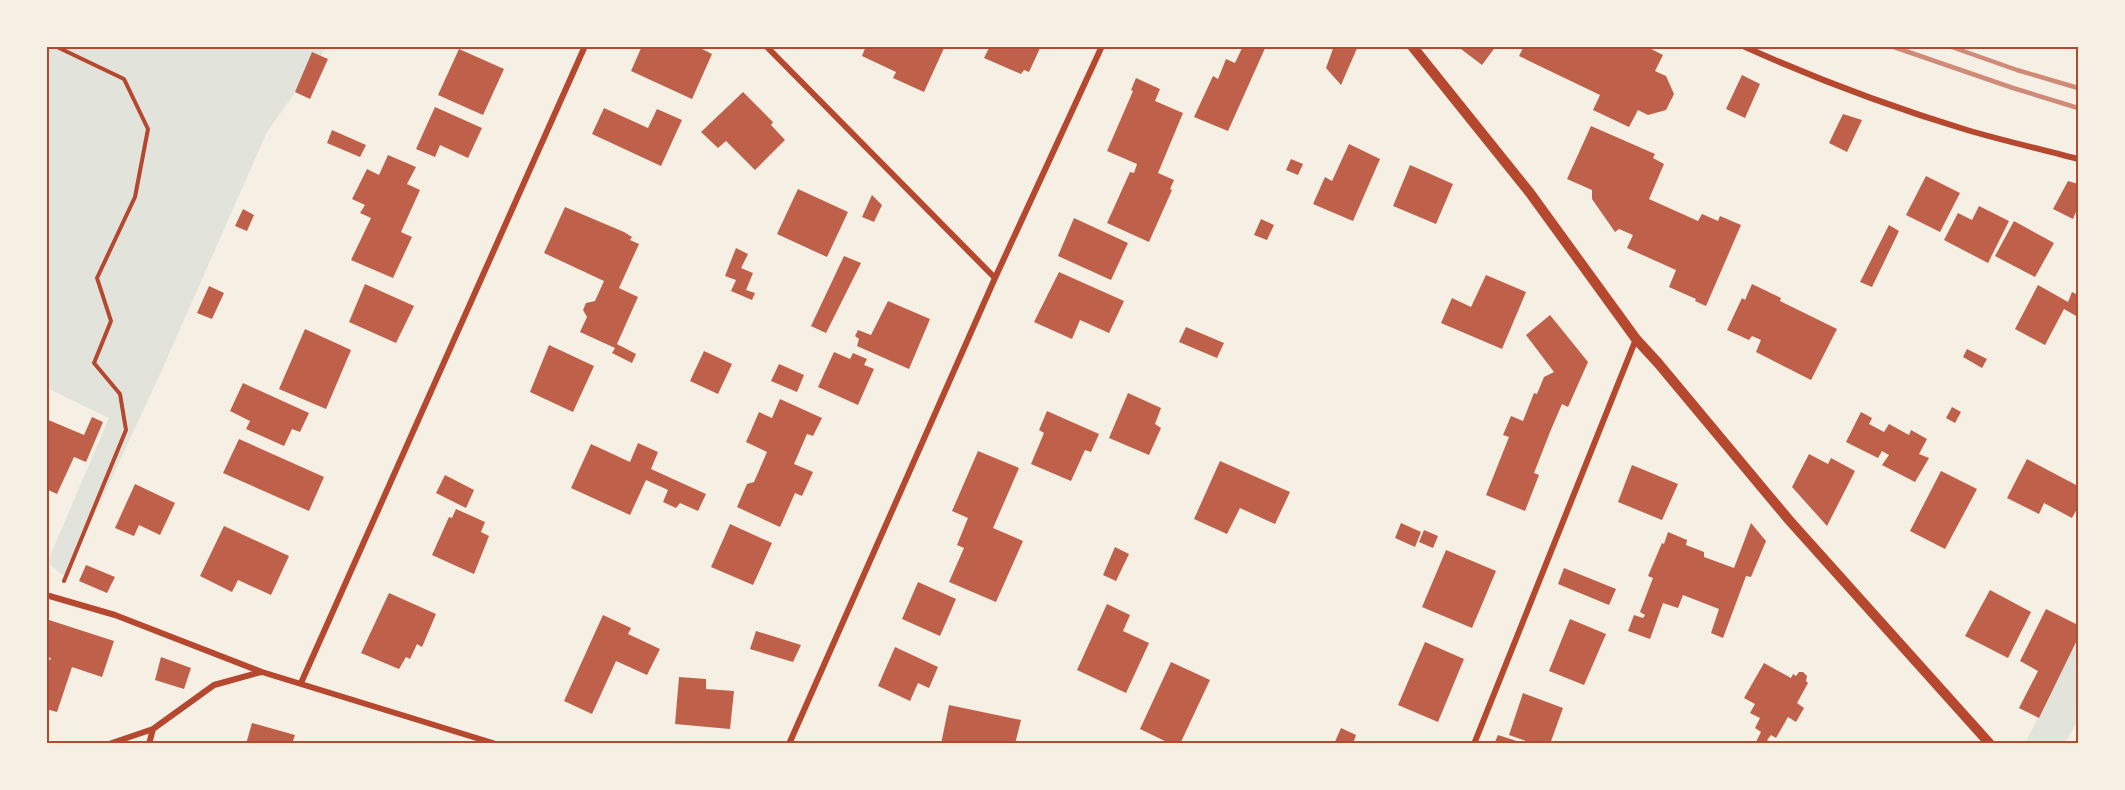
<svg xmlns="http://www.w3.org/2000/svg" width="2125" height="790" viewBox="0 0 2125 790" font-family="'Roboto Condensed',sans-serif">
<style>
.green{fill:#e2e4dc}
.building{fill:#bf614a}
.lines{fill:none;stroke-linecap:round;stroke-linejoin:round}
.path{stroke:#b5482f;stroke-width:4}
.minor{stroke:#b5482f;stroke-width:6}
.tertiary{stroke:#b5482f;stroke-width:10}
.rail{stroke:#cf8b77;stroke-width:4.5}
.neatline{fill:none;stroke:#b5482f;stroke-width:2}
</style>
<rect width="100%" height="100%" fill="#f6efe4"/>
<path class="green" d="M47 47H327L267 132 161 372 66 577 47 563 109 418 47 388Z
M2078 638V720L2065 743 2025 744Z"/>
<path class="building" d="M642 46H696L712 54 692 99 631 71Z
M866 46H945L924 92 893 78 896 72 862 56Z
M990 46H1041L1029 72 1024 70 1021 74 984 58Z
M1243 46H1266L1228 131 1194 117 1213 76 1218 79 1226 59 1235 63Z
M1334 46H1358L1341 85 1326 68Z
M1457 46H1496L1482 65Z
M1524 46H1645L1663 55 1655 71 1666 76 1674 94 1666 110 1648 115 1638 110 1629 127 1593 110 1600 95 1519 56Z
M459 49 504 69 483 115 438 95Z
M312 52 328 59 310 99 295 92Z
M1742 75 1760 84 1745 118 1726 109Z
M1136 78 1160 89 1155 101 1183 113 1158 173 1174 180 1170 189 1172 190 1149 242 1107 223 1130 172 1134 173 1137 164 1107 151 1133 91 1131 90Z
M743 92 773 122 771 125 785 140 755 170 726 141 718 148 701 132Z
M435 107 482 128 468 158 440 145 435 157 416 149Z
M604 108 648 128 657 109 682 120 661 166 592 134Z
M1843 114 1862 120 1847 152 1829 143Z
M1591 126 1655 154 1653 158 1664 164 1649 199 1698 221 1702 214 1718 221 1720 216 1741 225 1706 306 1695 301 1696 299 1669 287 1676 270 1627 248 1633 235 1619 229 1615 232 1592 199V190L1567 179Z
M332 130 366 145 360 157 327 143Z
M1349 144 1380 159 1353 221 1313 204 1325 177 1332 181Z
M388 155 416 167 407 184 420 190 401 232 412 237 393 278 351 260 371 218 360 213 365 205 352 199 367 169 379 175Z
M1291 159 1303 164 1298 175 1286 170Z
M1410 165 1453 184 1436 224 1393 206Z
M1926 176 1960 193 1940 232 1906 215Z
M2068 181 2078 184V207L2073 219 2053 209Z
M798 189 848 212 827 257 777 234Z
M872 195 882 205 874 222 862 217Z
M1979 206 2009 221 1988 263 1944 240 1958 213 1972 220Z
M565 207 624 232 632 237 630 240 639 244 619 288 638 297 617 344 636 354 632 363 612 353 615 348 580 332 587 317 583 310 586 303 595 301 604 281 544 253Z
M243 209 254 215 247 231 235 226Z
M1074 218 1128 243 1111 280 1058 256Z
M1261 219 1274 225 1267 240 1254 235Z
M2014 221 2054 243 2035 277 1995 256Z
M1889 225 1899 231 1872 287 1860 282Z
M736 248 748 254 741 268 753 273 746 290 755 293 752 300 731 291 736 280 725 276Z
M844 256 861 263 826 333 811 326Z
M1059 272 1124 301 1109 333 1080 320 1072 339 1034 322Z
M1486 275 1526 292 1502 349 1441 323 1452 298 1471 307Z
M365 284 414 306 396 343 349 322Z
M1752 284 1781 298 1780 301 1837 329 1811 380 1756 352 1761 340 1752 336 1749 340 1727 330 1742 298 1745 300Z
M2038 285 2068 302 2072 292 2078 295V317L2064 309 2045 345 2015 329Z
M209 286 224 293 212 319 197 313Z
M888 301 930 319 909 369 857 346 859 339 855 336 858 330 871 335Z
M1550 315 1588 362 1568 407 1562 404 1550 432 1534 473 1539 475 1525 511 1486 495 1509 437 1503 435 1511 416 1523 421 1534 393 1537 394 1544 377 1554 372 1526 335Z
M1186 327 1224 343 1217 358 1179 342Z
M305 329 351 350 326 409 279 389Z
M549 345 594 366 573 412 530 392Z
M1967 349 1987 359 1982 368 1963 357Z
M704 351 732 364 718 394 690 381Z
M834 352 850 359 853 353 867 359 864 365 874 369 858 405 818 387Z
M779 364 804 375 797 392 771 381Z
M243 383 309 413 300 432 292 429 284 446 246 429 250 421 230 411Z
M1128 393 1161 408 1155 424 1161 428 1149 455 1109 438Z
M780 399 822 418 813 436 807 434 794 464 813 472 802 496 795 493 780 527 737 507 747 484 754 482 767 452 746 442 759 412 772 418Z
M1952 407 1961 412 1955 423 1946 418Z
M1047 411 1099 434 1091 452 1085 450 1071 481 1031 464 1044 433 1039 430Z
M1861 412 1872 418 1869 424 1884 432 1889 424 1909 435 1911 430 1927 439 1919 454 1929 458 1915 482 1882 465 1889 455 1882 451 1878 458 1846 442Z
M92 417 103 422 86 462 74 457 57 494 46 489V419L84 435Z
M239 439 324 477 309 511 223 473Z
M638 443 658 452 651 469 706 494 698 511 680 503 676 508 663 502 668 490 646 480 630 515 571 488 591 444 630 462Z
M978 451 1019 468 993 528 1023 541 996 602 949 582 964 548 957 545 968 518 952 511Z
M1809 454 1828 464 1831 458 1855 471 1827 526 1792 487Z
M2027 459 2078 486V507L2072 518 2044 503 2039 514 2007 498Z
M1220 461 1290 492 1275 524 1240 508 1227 534 1194 519Z
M1632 465 1678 484 1662 520 1618 502Z
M1941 471 1977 489 1945 549 1910 531Z
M445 475 474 490 466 508 436 493Z
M135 484 175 503 160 535 139 525 134 536 115 528Z
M456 509 485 522 481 532 489 536 474 574 432 555 449 517 452 518Z
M1401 523 1421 532 1415 547 1395 538Z
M1751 523 1766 541 1751 577 1746 576 1723 638 1711 633 1719 609 1683 595 1678 608 1663 603 1650 639 1628 631 1634 615 1643 618 1645 615 1640 612 1653 578 1648 576 1662 543 1664 544 1668 532 1687 540 1686 545 1704 552V557L1734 568Z
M730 524 772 543 753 585 711 567Z
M224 526 289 556 271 595 238 580 232 592 200 576Z
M1424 530 1438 536 1433 548 1419 542Z
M1115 547 1129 554 1116 581 1103 575Z
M1446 550 1496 571 1472 628 1422 607Z
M86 565 115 577 107 593 79 581Z
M1564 568 1616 589 1609 605 1558 584Z
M918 582 956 599 940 636 902 619Z
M1990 590 2031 612 2008 658 1965 636Z
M389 593 436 614 422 647 417 644 410 659 406 657 399 669 361 653Z
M1107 604 1130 615 1123 631 1149 643 1126 693 1077 670Z
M2046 609 2078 625V638L2039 718 2019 708 2038 671 2020 661Z
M603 615 631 628 628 634 660 649 647 675 616 661 592 714 564 701Z
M46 619 114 641 102 677 72 667 57 712 46 709V659L50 660 51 658 46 657Z
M1570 619 1606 634 1584 685 1549 671Z
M756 631 801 645 793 662 750 649Z
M1425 642 1464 659 1438 722 1398 705Z
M895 647 938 667 929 688 918 683 910 701 878 686Z
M161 657 191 668 184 689 155 680Z
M1171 662 1210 680 1180 744H1171L1140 729Z
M1764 663 1791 678 1793 674 1796 676 1799 672H1803L1807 676 1806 681 1808 683 1797 703 1804 708 1796 722 1788 717 1776 738 1771 735 1767 740 1772 744H1755L1761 732 1755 728 1760 718 1750 713 1755 704 1744 698Z
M679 677 706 679V689L734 691 730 729 675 724Z
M1523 693 1563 708 1550 744H1534L1509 735Z
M949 705 1021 720 1015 744H941Z
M252 723 295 735 292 744H246Z
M1341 728 1356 735 1353 744H1334Z
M1498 735 1523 743 1522 744H1494Z"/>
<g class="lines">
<path class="path" d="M55 46 124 79 148 129 135 197 97 278 111 321 94 363 120 394 126 430 64 581"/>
<path class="minor" d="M766 46 995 278
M1743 46C1816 79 1891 107 1967 130 2004 141 2041 149 2078 159
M46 595 115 615 262 672 496 744
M301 683 585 46
M109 744 153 729 214 685 261 672
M149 744 153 729
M789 744 995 278 1102 46
M1474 744 1636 339"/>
<path class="tertiary" d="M1412 46 1530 193 1636 339 1658 363 1789 520 1990 744"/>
<path class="rail" d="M1891 46 2013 88 2078 108
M1949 46 2017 70 2078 88"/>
</g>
<rect width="2125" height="790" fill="none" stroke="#f6efe4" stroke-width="96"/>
<rect x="48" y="48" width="2029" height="694" class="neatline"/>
</svg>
